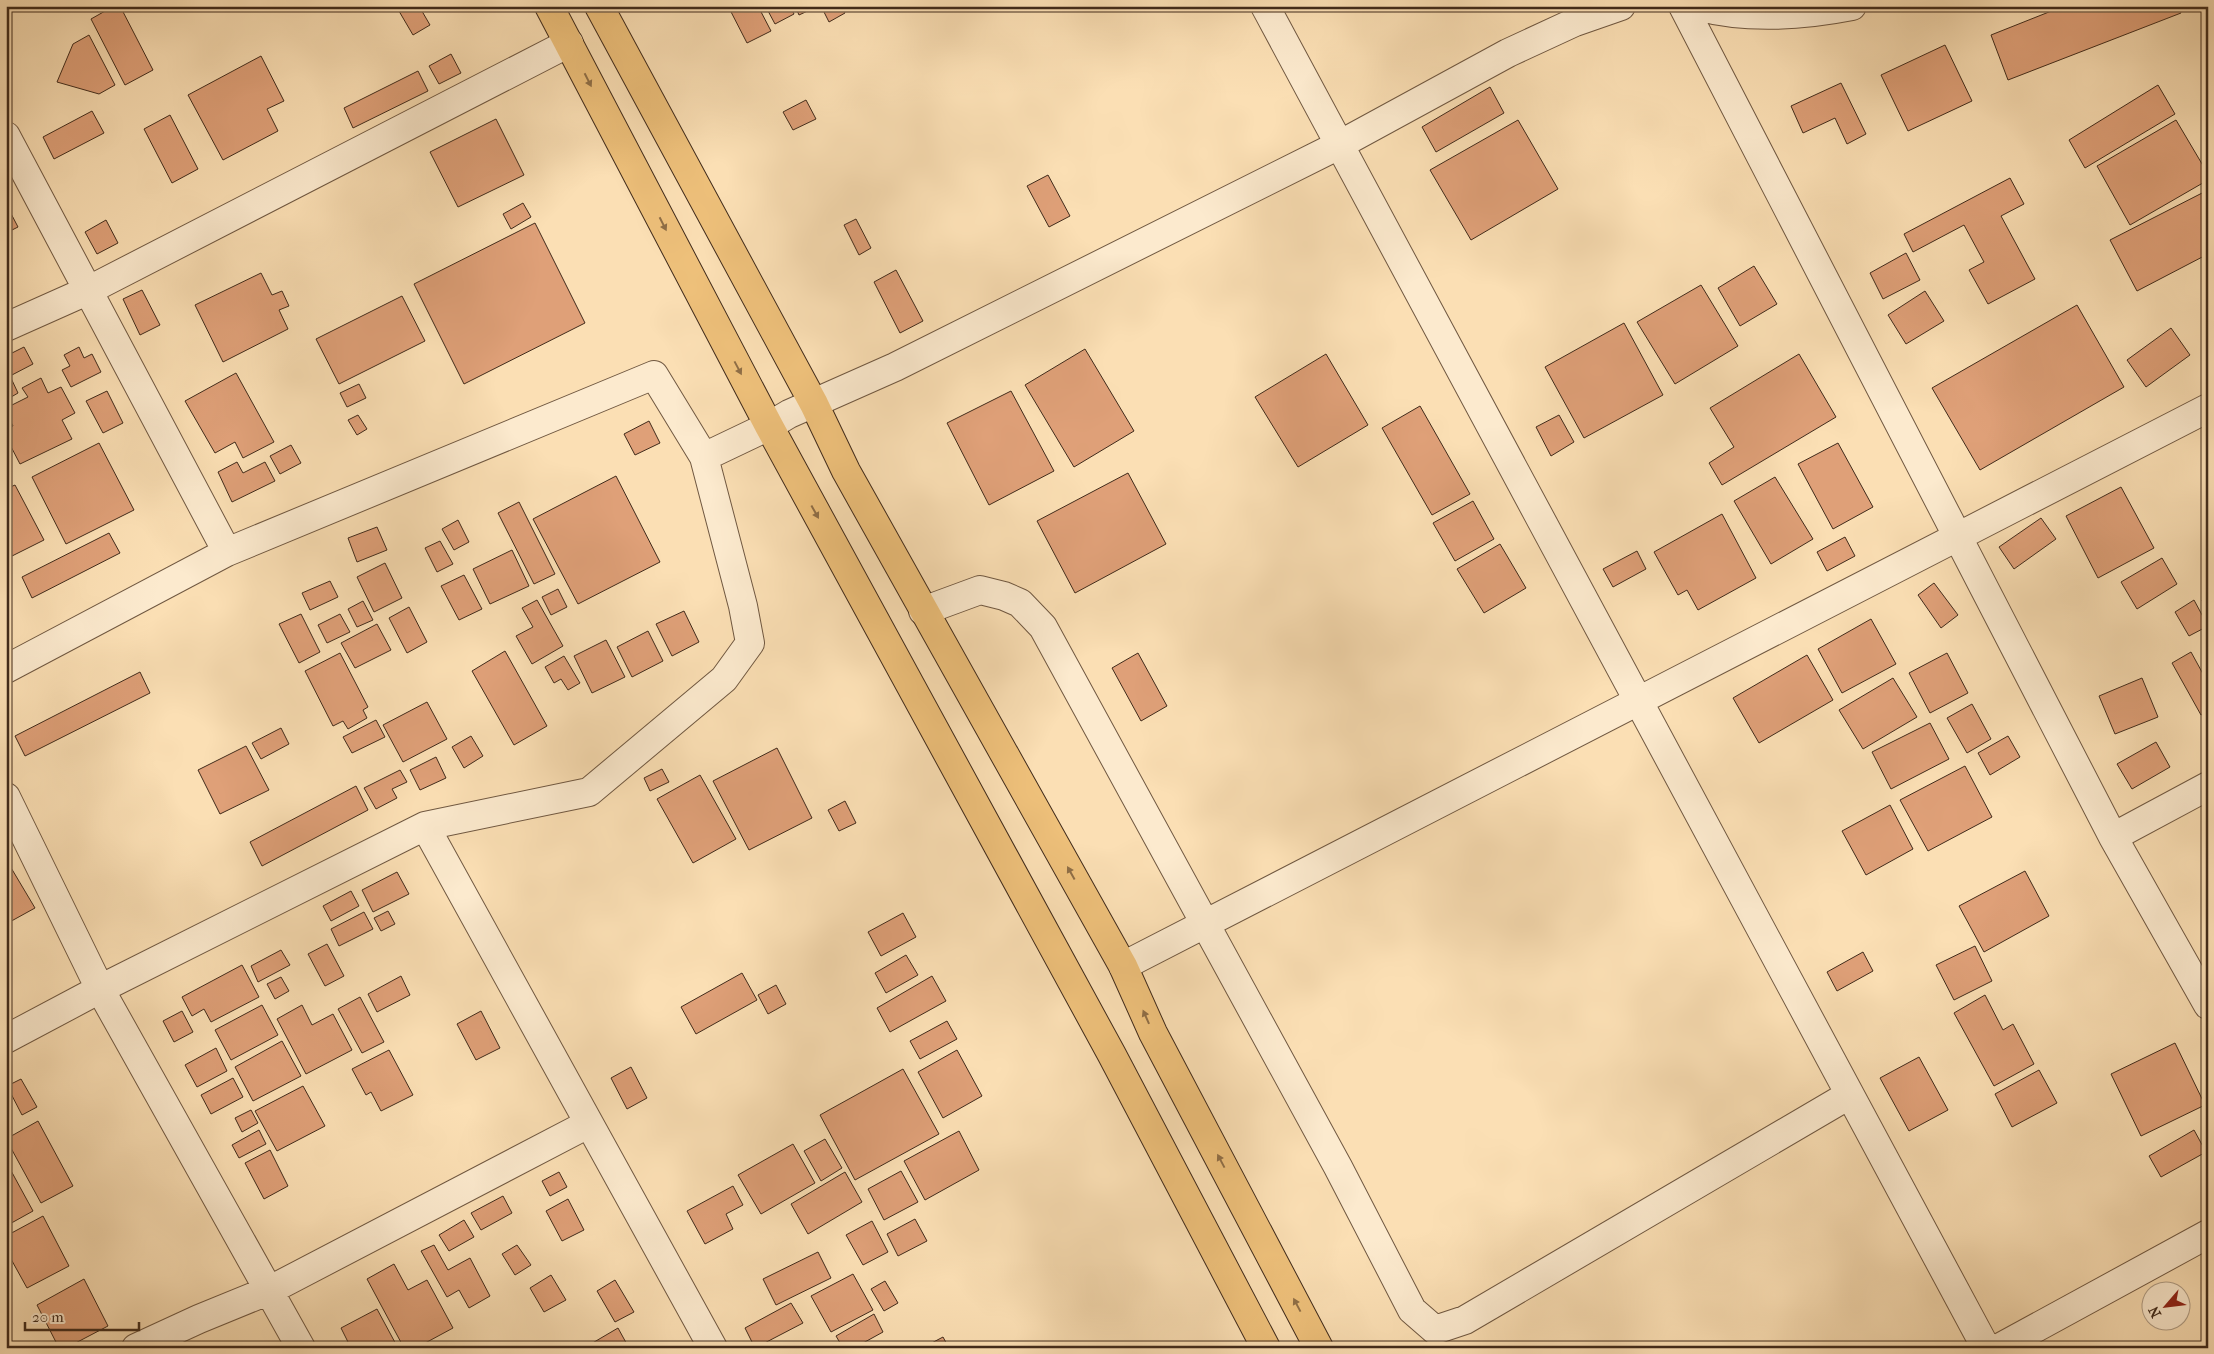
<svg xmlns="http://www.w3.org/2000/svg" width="2214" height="1354" viewBox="0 0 2214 1354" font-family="'IM FELL French Canon',serif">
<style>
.building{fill:#dfa078;stroke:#412b1b}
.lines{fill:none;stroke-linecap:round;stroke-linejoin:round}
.minor-casing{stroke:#705841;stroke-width:30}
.highway-casing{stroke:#412b1b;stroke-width:30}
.minor{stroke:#fceace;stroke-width:28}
.highway{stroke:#eec07a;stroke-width:28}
.oneway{fill:#8f6e46}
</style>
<rect width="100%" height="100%" fill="#fbdfb4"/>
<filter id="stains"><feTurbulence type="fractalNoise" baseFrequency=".004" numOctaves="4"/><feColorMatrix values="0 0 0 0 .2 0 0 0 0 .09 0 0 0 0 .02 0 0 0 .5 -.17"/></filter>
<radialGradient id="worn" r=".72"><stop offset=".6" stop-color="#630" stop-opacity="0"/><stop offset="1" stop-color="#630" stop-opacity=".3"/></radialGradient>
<path class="building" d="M114 6H120L153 70 125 85 91 19Z
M396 6H419L430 25 413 35Z
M728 6H763L759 8 771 31 747 43Z
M772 6H790L794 14 775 24 767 9Z
M795 6H813L814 8 799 15Z
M821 6H842L845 13 829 22Z
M2064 6H2178L2181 13 2008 80 1991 35Z
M89 35 115 85 99 94 57 82 73 44Z
M1945 45 1972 101 1908 131 1881 75Z
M451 54 461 73 439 84 429 66Z
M261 56 284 101 267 109 278 131 223 160 188 95Z
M418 71 428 91 353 128 344 108Z
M1841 83 1866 134 1847 144 1835 118 1803 133 1791 106Z
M2158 85 2175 114 2085 168 2069 140Z
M1490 87 1504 113 1436 152 1422 127Z
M806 100 816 119 793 130 783 112Z
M92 111 104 133 54 159 43 137Z
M170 115 198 169 172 183 144 129Z
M496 119 524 175 458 207 430 152Z
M1518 120 1558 189 1471 240 1430 170Z
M2176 120 2208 174V180L2130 225 2097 166Z
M1048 175 1070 216 1049 227 1027 186Z
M2010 178 2024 204 2001 216 2035 279 1988 304 1969 270 1984 262 1964 225 1913 252 1904 234Z
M2208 190V254L2137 291 2110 240Z
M523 203 531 217 511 229 503 214Z
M6 204 18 227 6 233Z
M856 219 871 248 859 255 844 225Z
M106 220 118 243 97 254 85 232Z
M535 223 585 323 464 384 414 284Z
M1906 253 1920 280 1883 299 1870 273Z
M1754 266 1777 304 1740 326 1718 288Z
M896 270 923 321 900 333 874 282Z
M261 273 272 295 282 291 289 306 279 310 288 329 223 362 195 305Z
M1701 285 1738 346 1675 384 1637 322Z
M142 290 160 325 140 335 123 299Z
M1925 291 1944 321 1906 344 1888 315Z
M402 296 425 341 339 384 316 339Z
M2077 305 2124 387 1980 470 1932 388Z
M1624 323 1663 395 1584 438 1545 367Z
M2171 328 2190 355 2146 387 2127 360Z
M24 347 33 364 10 376 18 393 6 400V356Z
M79 347 84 358 92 354 101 372 71 387 62 370 70 366 64 355Z
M1085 349 1134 431 1074 467 1025 385Z
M1326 354 1368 425 1298 467 1255 397Z
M1799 354 1836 417 1722 485 1709 463 1734 447 1710 408Z
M236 373 274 442 243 458 235 442 215 453 185 401Z
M41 378 48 393 61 387 75 413 62 420 72 439 20 464 6 437V429L13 426 6 413V408L28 397 22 388Z
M359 384 366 398 347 407 340 393Z
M107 391 123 423 103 433 86 401Z
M1011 391 1054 471 989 505 947 423Z
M1420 406 1470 494 1432 515 1382 428Z
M358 415 367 429 357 435 348 420Z
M1559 415 1574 442 1551 456 1536 427Z
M649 421 660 443 635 455 624 434Z
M99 443 134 510 66 544 32 477Z
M1838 443 1873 507 1833 529 1798 464Z
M291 445 301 463 280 474 270 456Z
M237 462 243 473 265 462 275 481 232 502 218 472Z
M1128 473 1166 544 1075 593 1037 521Z
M616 476 660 562 578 604 533 519Z
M1775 477 1813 539 1771 564 1734 501Z
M15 485 44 540 6 559V489Z
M2121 487 2154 548 2098 578 2066 516Z
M1473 501 1494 539 1455 561 1433 523Z
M519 502 555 574 534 584 498 513Z
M1722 514 1756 578 1698 610 1687 590 1678 595 1654 552Z
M2041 518 2056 539 2014 569 1999 547Z
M458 520 469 542 454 550 442 529Z
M377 527 387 550 357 562 348 538Z
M109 533 120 553 32 598 22 577Z
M1845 537 1855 556 1827 571 1817 552Z
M440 541 453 564 437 572 425 548Z
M1500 544 1526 588 1484 613 1457 569Z
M512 550 529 586 490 604 473 569Z
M1637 551 1646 569 1613 587 1603 569Z
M2162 558 2177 584 2137 609 2121 582Z
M385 563 402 598 374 612 357 577Z
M464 575 482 609 459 620 441 586Z
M330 581 338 597 310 610 302 593Z
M1934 583 1958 615 1941 628 1918 595Z
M558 589 567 607 551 615 542 597Z
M2208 598V612L2202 600Z
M537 600 563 646 532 664 516 636 533 627 522 608Z
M2194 600 2208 626 2189 636 2175 612Z
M363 601 373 620 357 627 348 609Z
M409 607 427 642 407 653 389 618Z
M684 611 699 642 672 656 656 624Z
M301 614 320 652 299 663 279 624Z
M340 614 350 632 327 643 318 625Z
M1871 619 1896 664 1842 693 1818 649Z
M377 624 391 650 355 668 341 643Z
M648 631 663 661 632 677 617 647Z
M606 640 625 677 592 693 574 656Z
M505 651 547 726 514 745 472 671Z
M2191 652 2208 683V711L2201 715 2172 663Z
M340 653 368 707 363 710 367 718 348 729 343 721 333 726 305 671Z
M1138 653 1167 706 1141 721 1112 668Z
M1947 653 1968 693 1930 713 1909 673Z
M1807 655 1833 700 1759 743 1733 698Z
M564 656 580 683 568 690 561 679 554 683 545 667Z
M140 672 150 693 25 756 15 736Z
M1893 678 1917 717 1863 749 1839 710Z
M2142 678 2158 717 2115 734 2099 696Z
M427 702 447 739 403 762 383 725Z
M1972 704 1991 739 1967 753 1947 718Z
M376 720 385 737 352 753 343 737Z
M1930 723 1949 759 1891 789 1872 752Z
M281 728 289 744 261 759 252 743Z
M471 736 483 756 464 768 452 747Z
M2008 736 2020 757 1990 775 1978 753Z
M2156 742 2170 767 2132 789 2117 764Z
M246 746 269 790 220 814 198 770Z
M777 748 812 818 749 850 713 781Z
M436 757 446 778 420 790 410 770Z
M1965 766 1992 817 1928 851 1900 800Z
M662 769 669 782 650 791 644 778Z
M400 770 407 782 392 789 397 798 376 809 364 788Z
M700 775 736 839 693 863 657 799Z
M356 786 368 810 262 866 250 842Z
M845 801 856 823 839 831 828 810Z
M1890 805 1913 849 1866 875 1842 831Z
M7 861 35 908 6 924V862Z
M2025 871 2049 916 1984 952 1959 906Z
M397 872 409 894 373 912 362 890Z
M351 891 359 906 331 921 323 906Z
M388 911 395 924 381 931 374 918Z
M364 912 373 929 339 946 331 929Z
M903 913 916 937 881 956 868 932Z
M327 944 344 976 325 986 308 954Z
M1975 946 1992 981 1954 1000 1936 965Z
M281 950 290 965 258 982 251 966Z
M1863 952 1873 971 1837 991 1827 972Z
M906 955 918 975 886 993 875 973Z
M242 965 259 997 211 1022 204 1009 192 1016 182 997Z
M742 973 757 1000 696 1034 681 1007Z
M401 976 410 995 377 1012 368 994Z
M932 976 946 1001 890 1032 877 1008Z
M281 977 289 991 275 999 267 984Z
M776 985 786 1004 768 1014 758 995Z
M1985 995 2003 1030 2013 1024 2034 1064 1994 1086 1954 1013Z
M360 997 384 1042 362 1053 338 1009Z
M262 1005 278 1035 231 1060 215 1030Z
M302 1005 312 1025 333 1014 352 1050 306 1074 277 1019Z
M182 1011 193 1032 174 1042 163 1021Z
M481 1011 500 1048 476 1060 457 1024Z
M947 1021 957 1039 920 1059 910 1041Z
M282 1041 301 1076 253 1101 235 1067Z
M2175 1043 2205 1105 2141 1136 2111 1074Z
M216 1048 227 1071 197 1087 185 1065Z
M389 1050 413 1095 381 1111 371 1092 366 1095 352 1069Z
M957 1050 982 1096 943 1118 918 1072Z
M1919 1057 1948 1110 1909 1131 1880 1078Z
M631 1067 647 1098 627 1109 611 1078Z
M903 1069 939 1134 855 1180 820 1115Z
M2039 1070 2057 1103 2012 1127 1995 1094Z
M233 1078 243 1097 211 1114 201 1095Z
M21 1079 37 1107 22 1115 7 1086Z
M303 1086 325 1126 277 1151 255 1111Z
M251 1110 258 1123 242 1132 235 1118Z
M38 1121 73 1186 41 1203 6 1139Z
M259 1130 266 1144 239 1158 232 1145Z
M2194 1130 2206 1152 2161 1177 2149 1156Z
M959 1131 979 1170 925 1200 904 1161Z
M825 1139 842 1168 821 1181 804 1151Z
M793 1144 815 1183 761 1214 738 1175Z
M270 1150 288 1186 264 1199 245 1163Z
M9 1167 33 1211 6 1226V1168Z
M901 1171 918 1202 884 1220 868 1189Z
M559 1172 567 1187 550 1196 542 1181Z
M845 1172 862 1202 808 1234 791 1204Z
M733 1186 743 1205 726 1214 733 1229 705 1244 687 1211Z
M503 1196 512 1213 481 1230 471 1213Z
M568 1199 584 1230 562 1241 546 1211Z
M43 1216 69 1266 27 1288 6 1250V1236Z
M915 1219 927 1241 898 1256 887 1234Z
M464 1220 474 1237 449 1251 439 1235Z
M872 1221 888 1252 863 1265 846 1235Z
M434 1245 448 1270 470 1258 490 1296 469 1308 459 1290 447 1297 421 1251Z
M517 1245 531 1265 515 1275 502 1254Z
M818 1252 831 1278 776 1305 763 1279Z
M394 1264 408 1290 427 1280 453 1328 416 1348H404L367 1279Z
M853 1274 873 1310 831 1332 811 1296Z
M551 1275 566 1300 544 1312 530 1288Z
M84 1279 108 1326 66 1348H59L37 1305Z
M615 1280 634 1312 615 1322 597 1291Z
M885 1281 898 1303 884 1311 871 1289Z
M791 1303 803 1323 755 1348 745 1328Z
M377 1309 398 1348H351L341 1328Z
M874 1314 883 1332 854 1348H843L836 1336Z
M618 1328 629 1348H584Z
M943 1337 949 1348H926V1346Z"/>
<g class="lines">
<defs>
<path id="minor" d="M1265 6 1986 1348
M1683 6 2113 837 2208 1005
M1697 6C1748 20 1801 16 1852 6
M6 136 227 552
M6 327 89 290 569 43
M923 611 980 590 1004 596 1020 603 1043 627 1338 1167 1412 1310 1435 1330 1465 1320 1849 1095
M6 669 227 552 654 375 704 457 769 426 789 414 895 367 1339 145 1508 53 1575 22 1621 6
M6 797 100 989 301 1348
M425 826 713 1348
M2113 837 2208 786
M1123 966 2208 408
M6 1039 100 989 425 826 589 792 724 679 750 643 743 606 704 457
M136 1348 199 1319 270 1290 588 1124
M1999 1348 2208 1234"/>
<path id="highway" d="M549 6 769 426 1112 1055 1266 1348
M599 6 814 404 846 471 1123 966 1153 1033 1319 1348"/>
</defs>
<use href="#minor" class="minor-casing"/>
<use href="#highway" class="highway-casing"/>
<use href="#minor" class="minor"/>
<use href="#highway" class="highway"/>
</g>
<defs><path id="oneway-solid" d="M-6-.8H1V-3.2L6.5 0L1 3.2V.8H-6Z" transform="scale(1.25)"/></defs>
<g class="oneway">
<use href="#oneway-solid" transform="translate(588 80) rotate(63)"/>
<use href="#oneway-solid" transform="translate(663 224) rotate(63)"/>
<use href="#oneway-solid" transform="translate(738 368) rotate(62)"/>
<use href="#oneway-solid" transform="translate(815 512) rotate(61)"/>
<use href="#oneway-solid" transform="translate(1071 873) rotate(-119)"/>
<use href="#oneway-solid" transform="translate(1146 1017) rotate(-114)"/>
<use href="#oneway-solid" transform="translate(1221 1161) rotate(-118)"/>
<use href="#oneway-solid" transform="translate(1297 1305) rotate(-118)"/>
</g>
<rect width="2214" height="1354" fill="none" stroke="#fbdfb4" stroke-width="25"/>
<rect x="8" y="8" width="2199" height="1339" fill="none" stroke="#412b1b" stroke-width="2.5"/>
<rect x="12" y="12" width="2189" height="1329" fill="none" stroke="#412b1b"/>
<g transform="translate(2166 1306) rotate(242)"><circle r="24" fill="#fceace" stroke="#b19e86"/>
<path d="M0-4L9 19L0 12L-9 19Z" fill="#8f2418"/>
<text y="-8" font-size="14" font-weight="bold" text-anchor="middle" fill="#412b1b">N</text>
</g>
<path d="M25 1322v8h114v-8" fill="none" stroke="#412b1b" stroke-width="2.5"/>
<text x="32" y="1322" font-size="15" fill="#412b1b" stroke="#fceace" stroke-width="4" paint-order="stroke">20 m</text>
<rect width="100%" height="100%" filter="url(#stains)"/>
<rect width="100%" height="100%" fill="url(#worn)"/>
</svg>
